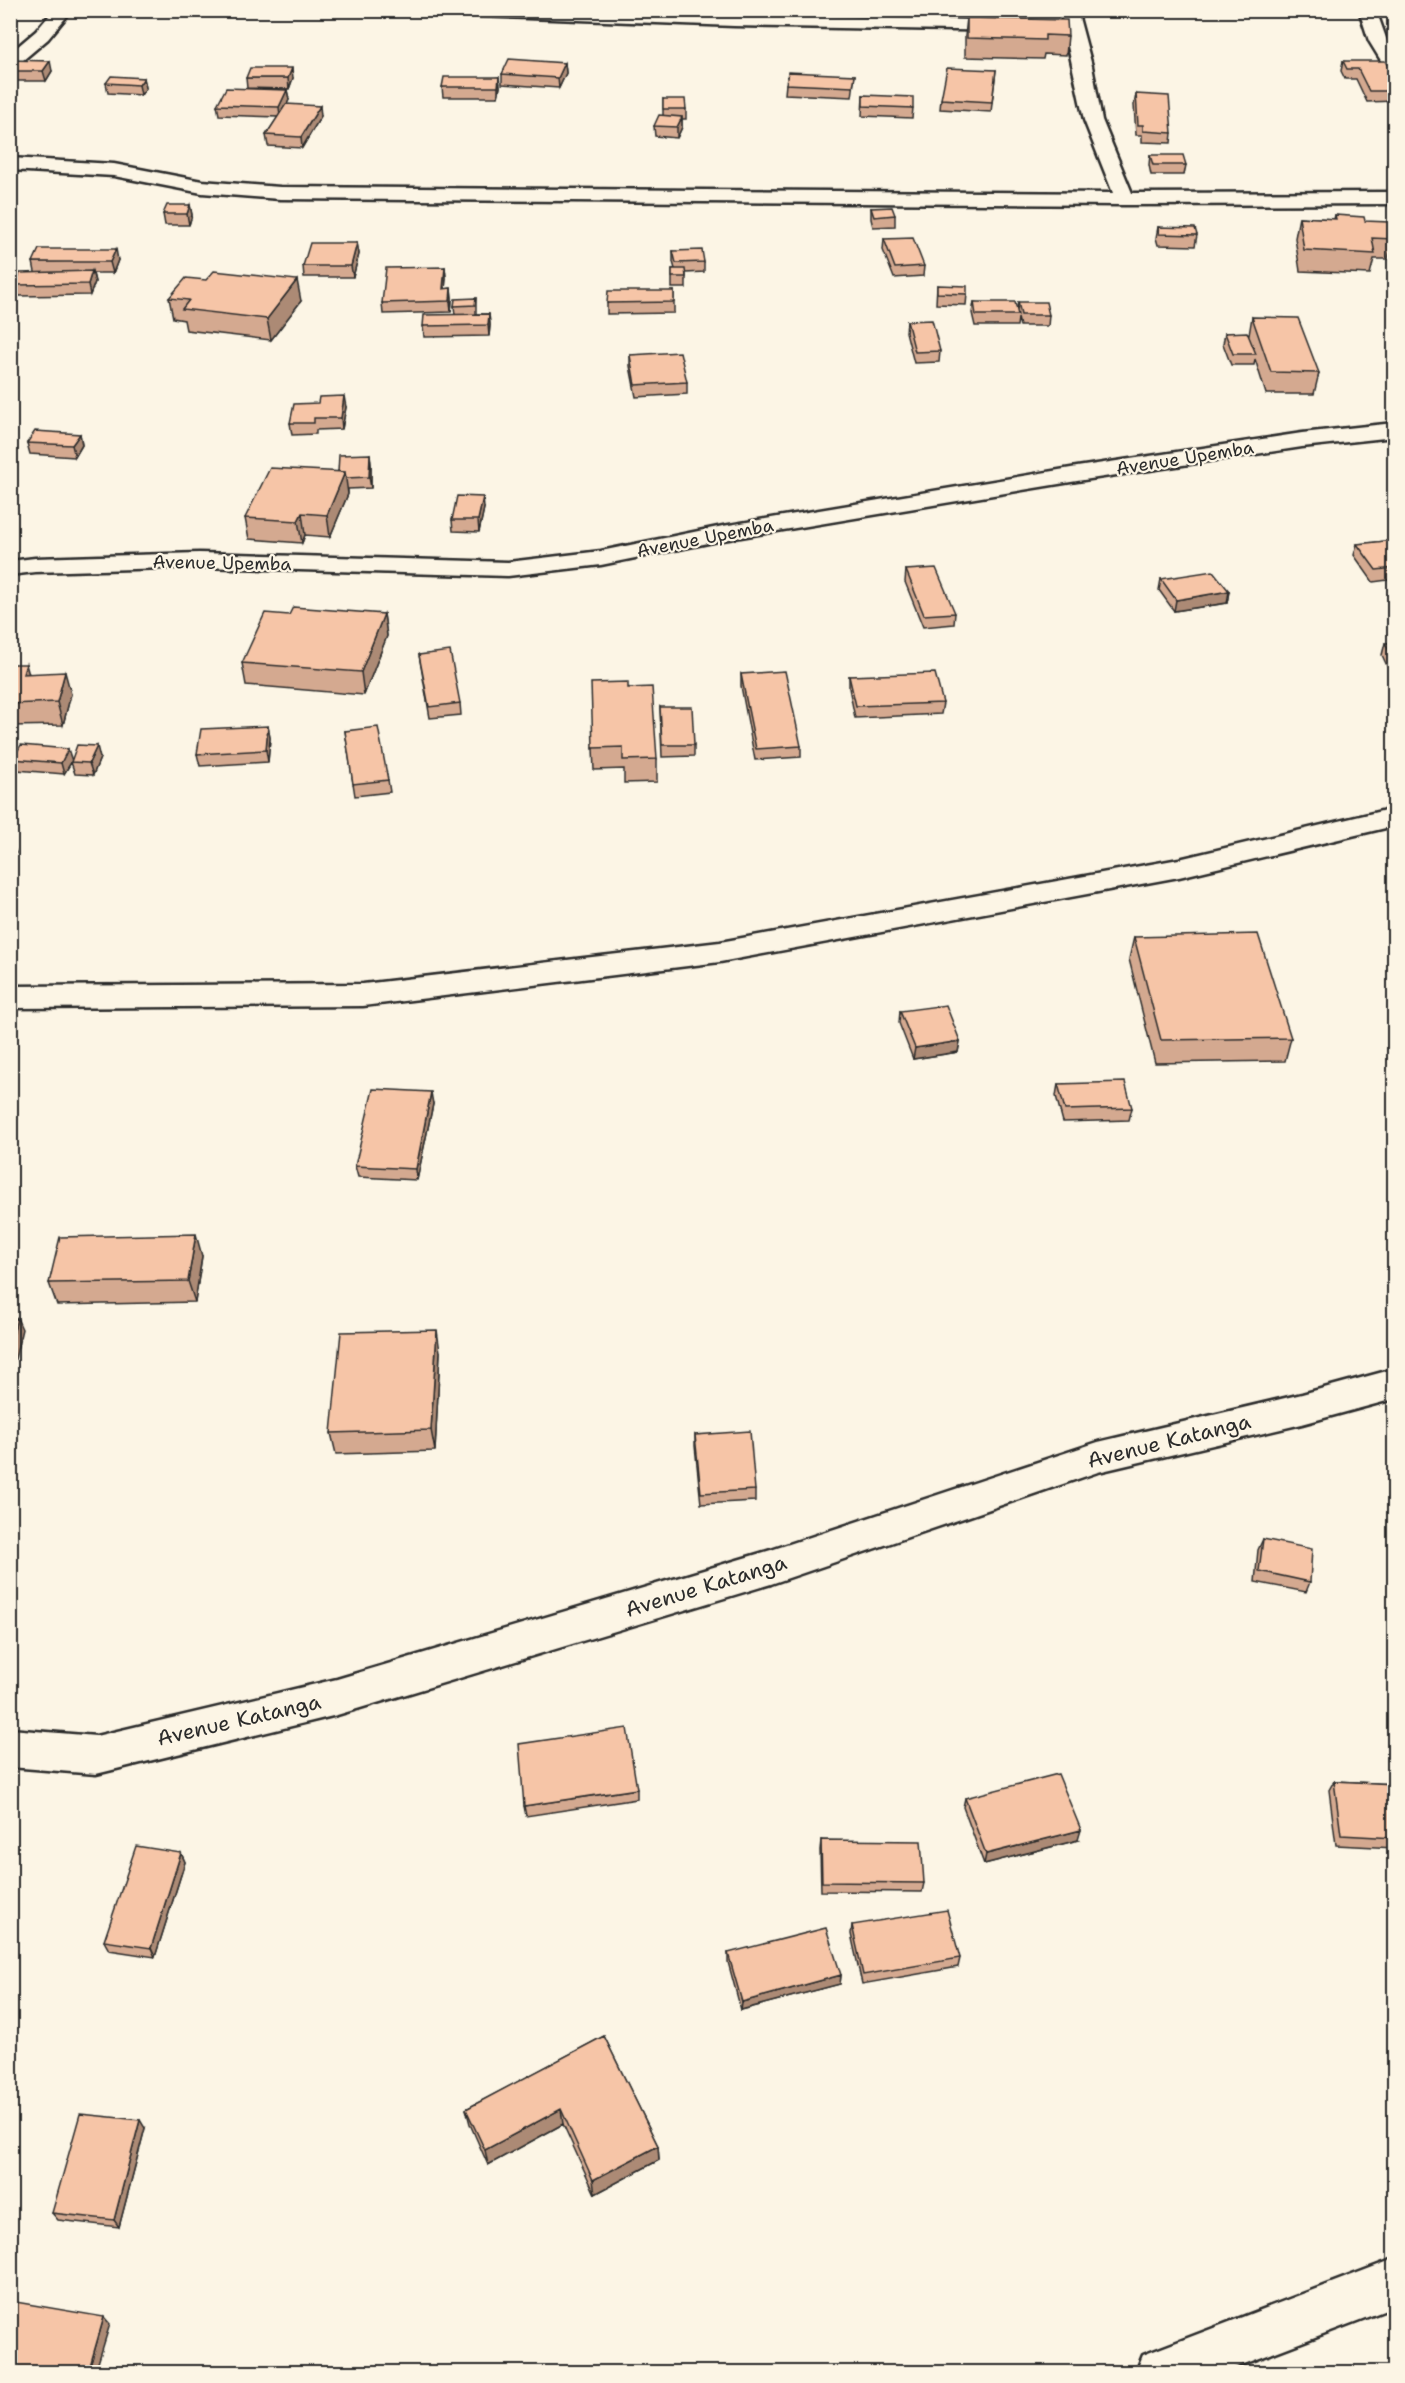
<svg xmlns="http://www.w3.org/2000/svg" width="1405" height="2383" viewBox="0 0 1405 2383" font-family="'Shantell Sans',sans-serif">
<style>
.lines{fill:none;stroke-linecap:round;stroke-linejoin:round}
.minor-casing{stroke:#2b2b2b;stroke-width:5}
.minor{fill:#fcf5e5;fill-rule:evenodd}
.wall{fill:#d4a990;stroke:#2b2b2b;stroke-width:1.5}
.shaded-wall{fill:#ac8a75;stroke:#2b2b2b;stroke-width:1.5}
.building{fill:#f6c5a7;stroke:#2b2b2b;stroke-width:1.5}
.labels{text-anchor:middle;stroke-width:4.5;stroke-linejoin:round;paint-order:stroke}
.far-street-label{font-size:18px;fill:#2b2b2b;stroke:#fcf5e5}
.street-label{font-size:21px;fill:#2b2b2b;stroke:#fcf5e5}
</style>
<rect width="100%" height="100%" fill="#fcf5e5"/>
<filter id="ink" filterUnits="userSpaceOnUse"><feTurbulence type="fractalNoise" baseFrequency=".0167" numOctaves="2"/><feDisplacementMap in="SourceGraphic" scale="12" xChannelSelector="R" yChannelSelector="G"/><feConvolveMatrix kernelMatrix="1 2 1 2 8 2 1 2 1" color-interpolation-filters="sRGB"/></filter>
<g filter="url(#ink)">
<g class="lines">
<defs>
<path id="minor" d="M54 10H72L48 39 16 66 10 67V53L36 31Z
M445 10C651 10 857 18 1063 22L1060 10H1077L1092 66 1102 120 1132 193 1394 192V204L1125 205 280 199 202 193 114 176 10 170V158L114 164 202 181 280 187 1113 193 1084 120 1065 32 734 26 453 15Z
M1359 10H1376L1387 41 1394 54V73L1388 72 1369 41Z
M1394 423V437L1302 447 1077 481 723 540 601 565 508 576 199 567 35 572 10 575V561L35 558 199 553 508 562 601 551 723 526 1077 467 1302 433Z
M1394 808V826L1179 877 720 962 363 1006 10 1008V986L363 984 720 942 1179 859Z
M1394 1369V1399L1302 1424 1098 1472 771 1584 337 1715 96 1774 10 1767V1729L96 1736 337 1679 771 1550 1098 1442 1302 1394Z
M1394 2259V2307L1223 2372H1136L1143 2355Z"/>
</defs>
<use href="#minor" class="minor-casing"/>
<use href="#minor" class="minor"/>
</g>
<path class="wall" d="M967 18 1068 36 1066 55 1044 54 1043 59 965 57V36Z
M10 60 52 71 46 81H10Z
M1343 61 1395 77V101L1367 102 1356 79H1345L1341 71Z
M565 63 566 73 559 88 502 84V74Z
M996 70 991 112 940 109 941 99Z
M855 75 852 97 785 94 786 84Z
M499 77 500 87 498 97H443L442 87Z
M144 78 146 88 141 95 108 93 106 83Z
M246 78H293L289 89 247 88Z
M287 90 289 100 287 104 321 116 302 148 268 146 266 135 278 117 219 115 217 105Z
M1136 94 1172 133 1171 143 1142 142V135H1136L1134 105Z
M863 95 913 108 912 118 862 116Z
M663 99 686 109V119H682V127L677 138 655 136 654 126 663 116Z
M1150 155 1186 165 1184 175H1151L1149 165Z
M190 205 192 215 189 225H165L163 214Z
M871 208 895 215V226L873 227 871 219Z
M1335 215 1365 221 1393 239 1388 259H1374L1370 274 1300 271 1295 238 1299 217 1334 219Z
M1158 227 1197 235 1195 246 1158 245 1156 238Z
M884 239 924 266 923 276 894 278 883 250Z
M357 243 359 254 353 277H304L303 266Z
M673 251 704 262V272L686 273V288H672V269H675L673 262Z
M118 260 113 273H93L95 282 90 295 18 296 15 285 35 272 33 262Z
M445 267 446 278 445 289 451 288 452 299 451 312 383 314 382 303Z
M937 285 967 294 966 305 936 304Z
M674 291V313L607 314V303Z
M169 298 301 301 271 340 186 330 184 320 173 318Z
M476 298V314H489L490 325 489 336 424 337 423 326 455 315 454 306Z
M974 302 1017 310 1018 302 1049 315 1048 326H1020L1018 318 1017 326H975L972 313Z
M1252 317 1319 373 1314 394H1266L1255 359 1254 365H1231L1223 344 1225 333 1249 335Z
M907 321 940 351 939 362 914 363 906 332Z
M630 355 687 382V394L636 397 630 366Z
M346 407 342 429 316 430V434L292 435 290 423Z
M80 434 82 445 75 457 30 454 27 443Z
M370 454 371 465V488L348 489V494L330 537 305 535 302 543 249 539 245 518 338 472Z
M484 508 479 532 453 531 452 520Z
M1395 540V579L1373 582 1354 555 1357 544Z
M906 570 955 613 954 624 923 627 905 582Z
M1161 579 1229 591 1227 603 1174 611 1159 590Z
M384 614 387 636 364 695 246 685 242 663 289 615Z
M1385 643H1395V683L1382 655Z
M419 655 460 703 461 715 430 718Z
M10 664 71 694 63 725 10 726Z
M741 674 801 746V757L755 760 741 686Z
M849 676 943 703 941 714 855 718 849 688Z
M629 688 657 759V782L624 783V769L594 770 593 748Z
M660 707 694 745V756L662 757Z
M268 726 270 738 268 762 200 766 197 754Z
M345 731 388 780 390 792 355 796Z
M100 758 93 775 75 774 71 762Z
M13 759 72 761 64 774 17 770Z
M1134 937 1291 1038 1285 1061 1155 1063 1129 959Z
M900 1011 960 1041 958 1052 913 1059 899 1023Z
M1058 1084 1132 1108 1129 1120 1063 1122 1056 1096Z
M433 1104 417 1180 358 1177 355 1166Z
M202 1256 195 1302 57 1305 49 1283Z
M440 1352 435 1451 336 1454 331 1433Z
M695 1435 755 1490V1501L701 1504 695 1446Z
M1263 1539 1310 1582 1306 1592 1255 1582 1258 1550Z
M1334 1781 1395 1784V1848L1336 1845 1329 1790Z
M637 1789V1799L526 1816 524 1806Z
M965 1798 1078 1840 984 1864 963 1807Z
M821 1840 924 1883 922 1892 821 1891 820 1850Z
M181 1853 185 1862 155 1957 109 1950 104 1941Z
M852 1925 960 1958 958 1967 862 1984 851 1934Z
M728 1953 841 1975 840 1984 741 2010 728 1962Z
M604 2036 658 2146 659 2160 595 2194 563 2124 488 2165 470 2124 466 2109Z
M145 2128 119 2227 58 2220 52 2213Z"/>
<path class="shaded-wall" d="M50 61 52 71 46 81 43 71Z
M565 63 566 73 559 88 558 78Z
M292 68 293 78 289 89 288 78Z
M499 77 500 87 498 97V87Z
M144 78 146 88 141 95 139 85Z
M287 90 289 100 280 117 279 107Z
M320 106 321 116 302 148 301 137Z
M682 117V127L677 138V127Z
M190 205 192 215 189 225 187 214Z
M357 243 359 254 353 277 351 266Z
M116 249 118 260 113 273 110 262Z
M445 267 446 278 444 300 443 289Z
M92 271 95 282 90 295 88 284Z
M297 280 301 301 271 340 267 319Z
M451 288 452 299 451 312 450 301Z
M489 314 490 325 489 336 488 325Z
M344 396 346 407 342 429 341 418Z
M80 434 82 445 75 457 72 445Z
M370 454 371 465V488L369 477Z
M345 472 348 494 330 537 327 515Z
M483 497 484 508 479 532 478 520Z
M302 513 305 535 302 543 298 521Z
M1229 591 1227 603 1174 611 1176 600Z
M384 614 387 636 364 695 361 672Z
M26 664 32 686 23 674Z
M65 672 71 694 63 725 57 702Z
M268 726 270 738 268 762 266 750Z
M97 746 100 758 93 775 89 763Z
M68 749 72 761 64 774 61 763Z
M10 837 16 853 10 864Z
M960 1041 958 1052 913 1059 915 1048Z
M431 1092 433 1104 417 1180 416 1169Z
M196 1234 202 1256 195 1302 188 1281Z
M17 1318 22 1329 10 1381V1348Z
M437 1330 440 1352 435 1451 431 1430Z
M1081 1830 1078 1840 984 1864 986 1854Z
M181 1853 185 1862 155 1957 151 1948Z
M841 1975 840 1984 741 2010 742 2002Z
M561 2109 563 2124 488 2165 485 2150Z
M140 2120 145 2128 119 2227 114 2220Z
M658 2146 659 2160 595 2194 593 2180Z
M104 2317 110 2324 95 2373H88Z"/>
<path class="building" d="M967 18 1067 20 1068 36 1045 35V40L967 38Z
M509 59 565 63 558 78 502 74Z
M10 60 50 61 43 71H10Z
M1343 61H1385L1395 77V91H1369L1358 69H1347Z
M250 68H292L288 78H246Z
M947 68 996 70 992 102 941 99Z
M788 72 855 75 853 87 786 84Z
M111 76 144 78 139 85 106 83Z
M444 77H499L498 87H442Z
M226 88 287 90 279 107 217 105Z
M1136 94 1169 96 1172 133 1143 131V125H1138Z
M863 95 913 97V108L863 106Z
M663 99H685L686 109H663Z
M286 104 320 106 301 137 266 135Z
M659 115 682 117 677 127 654 126Z
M1150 155H1183L1186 165H1153Z
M167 205H190L187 214H163Z
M892 207 895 215 874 217 871 208Z
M1335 215 1364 217 1365 221 1389 222 1393 239 1372 238 1375 254 1304 250 1299 217 1336 219Z
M1158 227 1195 228 1197 235 1159 234Z
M913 238 924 266 895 268 884 239Z
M310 243H357L351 266H303Z
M39 249H116L110 262H33Z
M702 250 704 262 676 263 673 251Z
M445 267 443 289 451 288 450 301 382 303 386 268Z
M672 269H685L686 277H672Z
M92 271 88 284 15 285 20 273Z
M214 271 297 280 267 319 182 309 189 300 169 298 186 278 206 280Z
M937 285 967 286V294L937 293Z
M608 291H674V302L607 303Z
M476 298 475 305 454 306 455 299Z
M974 302H1015L1018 315H976Z
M1018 302H1046L1049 315H1021Z
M489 314 488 325 423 326 424 315Z
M1252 317 1298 318 1319 373 1271 372Z
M932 320 940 351 915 352 907 321Z
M1247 332 1256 354H1233L1225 333Z
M680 352 687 382 635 385 630 355Z
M344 396 341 418H314V423H290L294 404 318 403 319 397Z
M35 431 80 434 72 445 27 443Z
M370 454 369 477 346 478 345 472H338L339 455Z
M270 468 345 472 327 515 302 513 298 521 245 518Z
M457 496 483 497 478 520H452Z
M1395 540V568L1376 570 1357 544Z
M936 568 955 613 924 615 906 570Z
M1213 571 1229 591 1176 600 1161 579Z
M293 607 384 614 361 672 242 663 265 613 289 615Z
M1385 643H1395V663Z
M450 651 460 703 429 707 419 655Z
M10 664H26L23 674 65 672 57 702 10 704Z
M785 671 801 746 756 749 741 674Z
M935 673 943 703 856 706 849 676Z
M628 682V688L652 687 657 759 623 760V747L593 748 591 683Z
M660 707H692L694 745H662Z
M268 726 266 750 197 754 201 729Z
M378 727 388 780 353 784 345 731Z
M21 745 68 749 61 763 13 759Z
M77 745 97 746 89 763 71 762Z
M1258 934 1291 1038 1161 1040 1134 937Z
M946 1005 960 1041 915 1048 900 1011Z
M1125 1082 1132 1108 1065 1110 1058 1084Z
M373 1089 431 1092 416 1169 355 1166Z
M196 1234 188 1281 49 1283 60 1237Z
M10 1318H17L10 1348Z
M437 1330 431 1430 331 1433 341 1332Z
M750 1431 755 1490 701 1493 695 1435Z
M1263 1539 1312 1549 1310 1582 1259 1571Z
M627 1728 637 1789 524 1806 519 1744Z
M1058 1774 1081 1830 986 1854 965 1798Z
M1334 1781 1395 1784V1838L1341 1835Z
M821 1840 921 1841 924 1883 822 1882Z
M136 1846 181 1853 151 1948 104 1941Z
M947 1910 960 1958 863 1975 852 1925Z
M826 1928 841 1975 742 2002 728 1953Z
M604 2036 658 2146 593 2180 561 2109 485 2150 466 2109Z
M80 2114 140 2120 114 2220 52 2213Z
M10 2301 104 2317 88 2373H10Z"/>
</g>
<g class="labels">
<g class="far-street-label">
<text transform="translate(1185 458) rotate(-9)" y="6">Avenue Upemba</text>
<text transform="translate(705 538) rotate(-11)" y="6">Avenue Upemba</text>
<text transform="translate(222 563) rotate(1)" y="6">Avenue Upemba</text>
</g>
<g class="street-label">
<text transform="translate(1169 1441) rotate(-14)" y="7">Avenue Katanga</text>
<text transform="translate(706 1586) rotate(-17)" y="7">Avenue Katanga</text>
<text transform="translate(239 1720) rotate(-13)" y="7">Avenue Katanga</text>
</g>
</g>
<rect width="1405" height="2383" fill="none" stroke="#fcf5e5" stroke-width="36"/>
<rect x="18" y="18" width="1369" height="2347" fill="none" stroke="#2b2b2b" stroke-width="2" filter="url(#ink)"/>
</svg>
